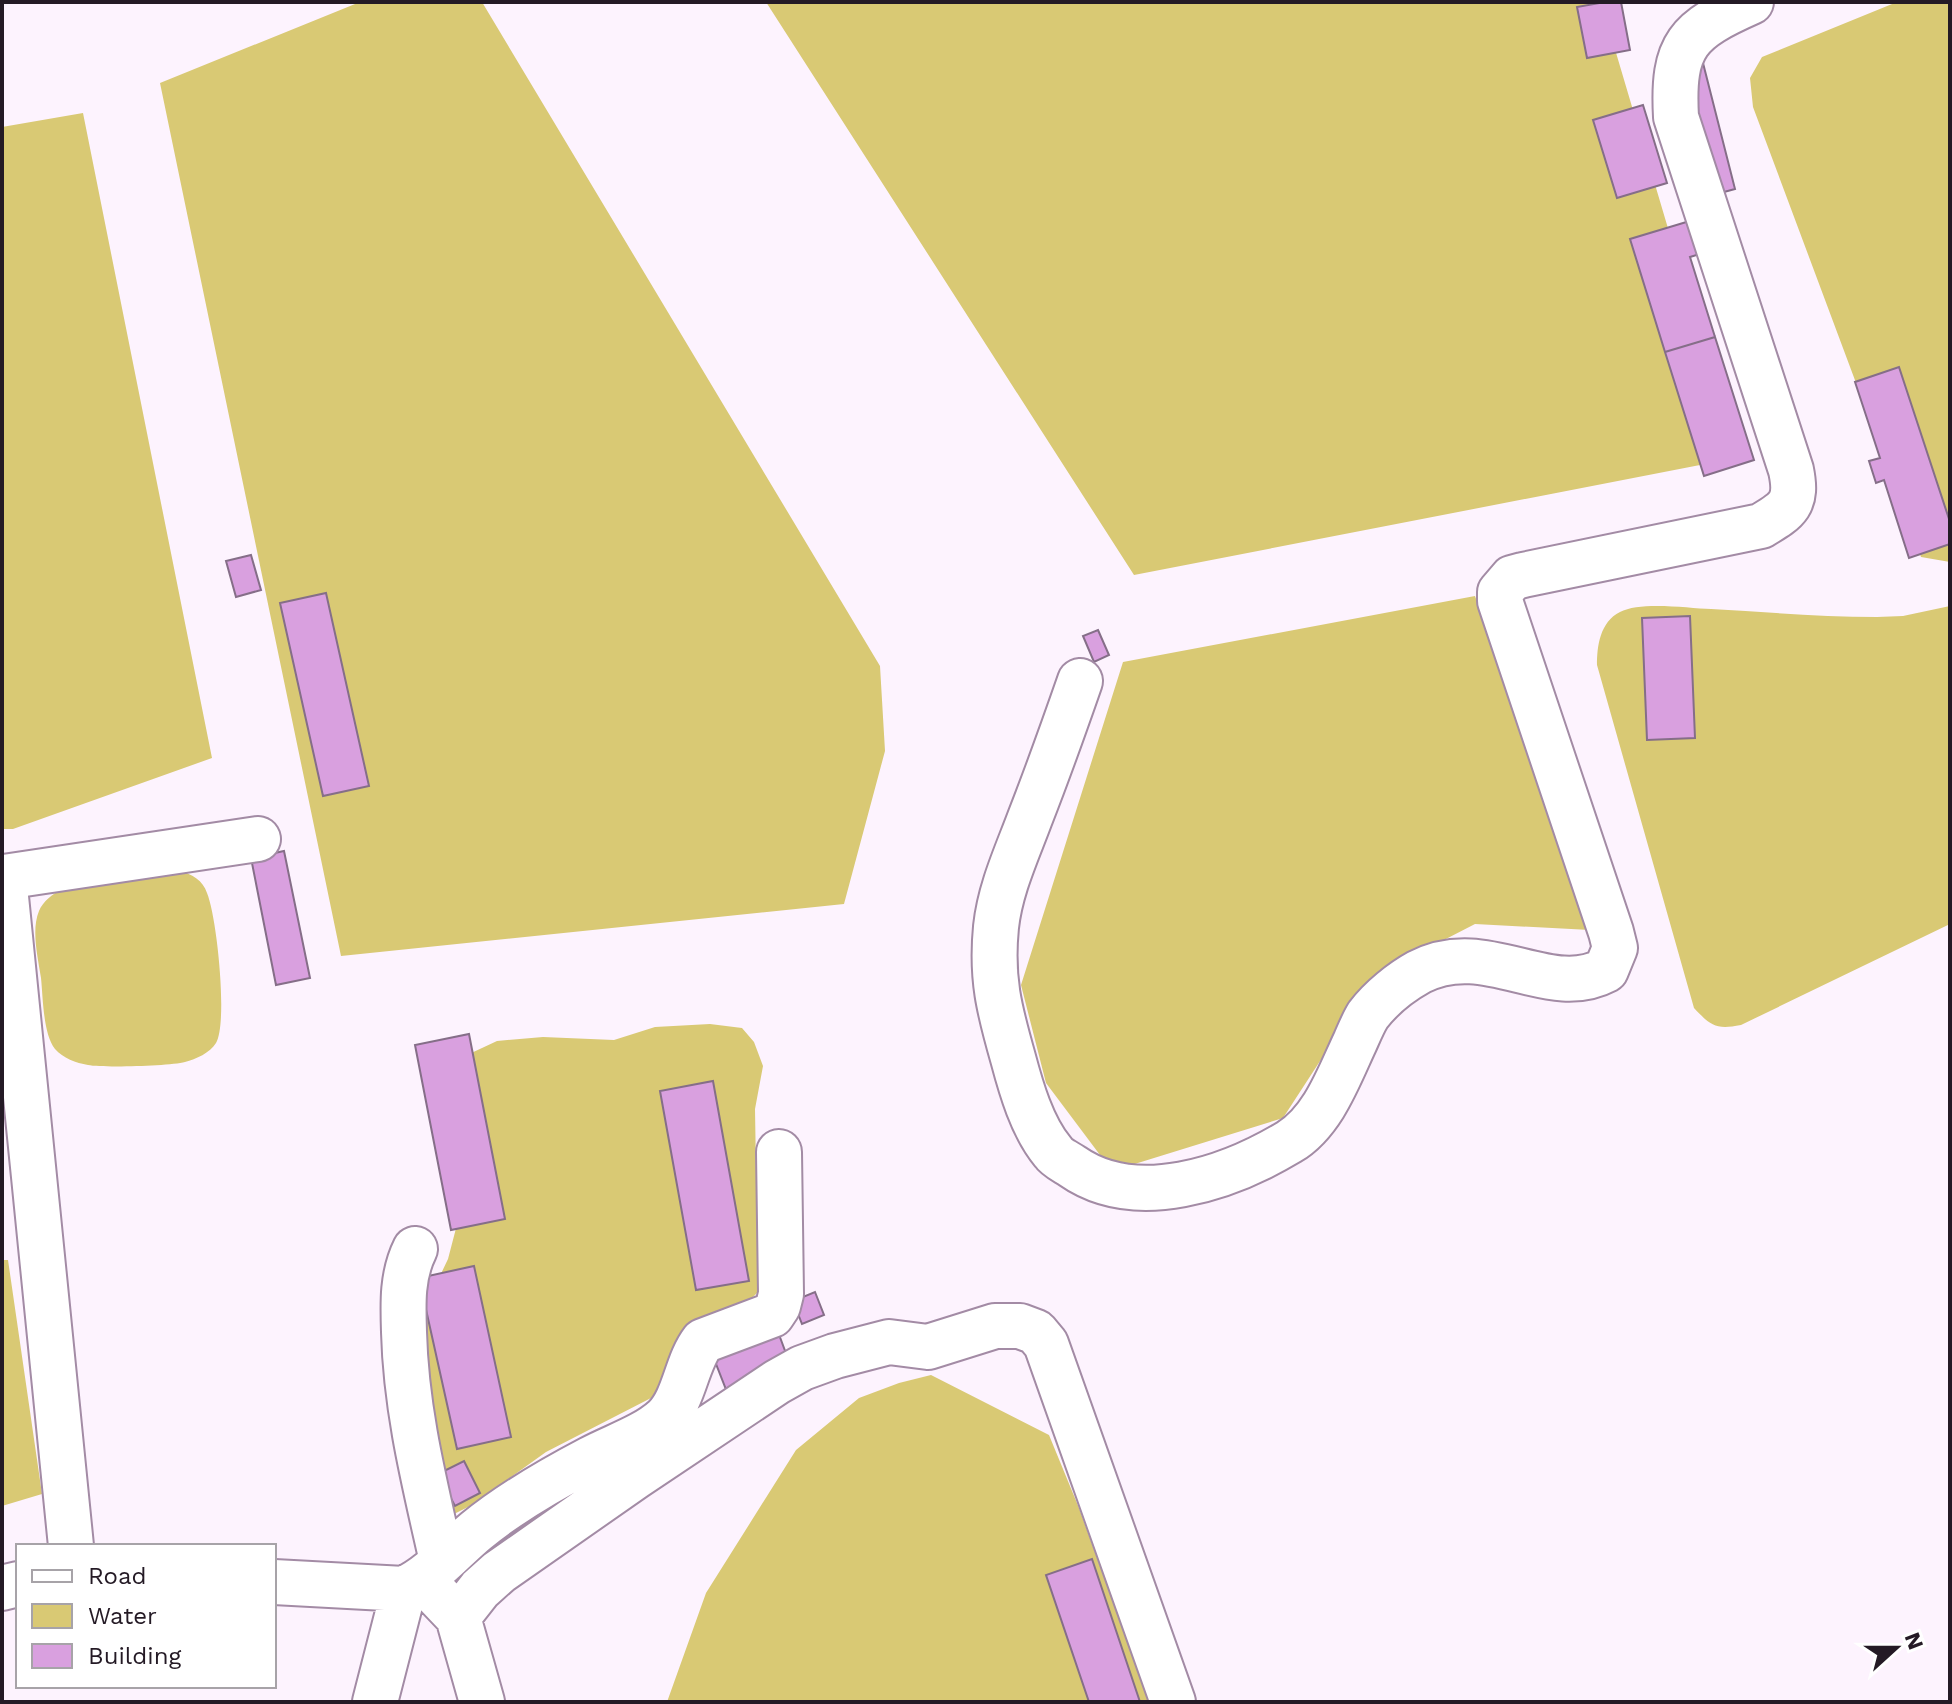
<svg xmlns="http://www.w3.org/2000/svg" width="1952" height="1704" viewBox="0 0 1952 1704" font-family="'Work Sans',sans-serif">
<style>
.water{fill:#d9c974}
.building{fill:#d9a0df;stroke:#856e88;stroke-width:2}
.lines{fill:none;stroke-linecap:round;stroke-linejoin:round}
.minor-casing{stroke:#a38ba5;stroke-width:48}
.minor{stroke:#fff;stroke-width:44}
</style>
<rect width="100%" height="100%" fill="#fdf3fe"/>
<path class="water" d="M360 2H482L880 666 885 751 844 904 341 956 160 83Z
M766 2H1601L1736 458 1134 575Z
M1897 2H1950V562L1921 557 1753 107 1750 78 1762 57Z
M83 113 212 758 13 829H2V127Z
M1475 596 1590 930 1475 924 1376 975 1283 1118 1112 1171 1046 1083 1021 985 1123 662Z
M1950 606V924L1741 1025C1716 1030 1711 1026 1694 1008L1597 665C1597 646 1600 622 1620 612 1640 601 1688 608 1711 609 1766 612 1822 617 1877 617L1903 616Z
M180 870C192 875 203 880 207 893 217 917 228 1023 216 1043 210 1053 196 1059 185 1062 170 1066 103 1068 88 1065 76 1063 63 1058 55 1049 43 1034 43 997 41 978 38 958 31 930 39 911 57 872 143 874 180 870Z
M710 1024 742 1028 754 1042 763 1066 755 1109 756 1171 763 1249V1276L758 1292 750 1300 722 1309 692 1331 653 1397 546 1452 472 1505 446 1518 419 1320 448 1259 460 1213 467 1055 497 1041 543 1037 614 1040 655 1027Z
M2 1260H8L42 1494 2 1506Z
M931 1375 1049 1435 1079 1508 1149 1702H667L706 1593 796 1450 859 1398 899 1383Z"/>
<path class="building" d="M1605 2H1621L1630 50 1587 58 1577 7Z
M1703 63 1735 189 1713 195 1681 69Z
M1643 105 1667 183 1617 198 1593 120Z
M1693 220 1703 253 1690 257 1715 337 1665 352 1630 239Z
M1715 337 1754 460 1704 476 1665 352Z
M1899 367 1950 522V544L1909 558 1884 480 1876 483 1869 461 1880 458 1855 382Z
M251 555 261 590 236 597 226 561Z
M326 593 369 786 323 796 280 603Z
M1690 616 1695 738 1647 740 1642 618Z
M1098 630 1109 655 1094 662 1083 636Z
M284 851 310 978 276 985 251 858Z
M469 1034 505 1219 451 1230 415 1045Z
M713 1081 749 1281 696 1290 660 1091Z
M474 1266 511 1437 457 1449 419 1278Z
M815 1292 824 1315 802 1324 793 1301Z
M774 1321 791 1367 727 1392 709 1346Z
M464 1461 480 1493 455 1506 438 1474Z
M1092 1559 1140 1702H1089L1046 1575Z"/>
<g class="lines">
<defs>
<path id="minor" d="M1080 681C1064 727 1048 772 1030 818 1017 853 1000 889 996 927 991 978 999 1009 1013 1058 1021 1088 1032 1127 1053 1152 1057 1158 1066 1162 1072 1166 1136 1211 1229 1178 1289 1142 1323 1122 1339 1076 1355 1042 1359 1033 1363 1023 1368 1015 1381 998 1401 982 1419 972 1487 937 1548 1001 1606 970L1615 948 1611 932 1500 601V592L1512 578 1523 575 1761 526C1788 510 1798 504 1791 470L1676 117C1672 44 1688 30 1751 2
M2 877H4L71 1546
M4 877 258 839
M415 1249C402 1275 403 1303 404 1332 406 1411 425 1485 442 1561
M274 1582 404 1589C432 1576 452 1551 476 1531 510 1503 550 1480 590 1459 614 1446 644 1437 665 1418 685 1398 686 1363 703 1341L772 1315 778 1306 781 1294 779 1152
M2 1588 18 1584
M438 1596 458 1617 482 1702
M458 1617 480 1589 499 1572 635 1477 777 1382 802 1368 835 1356 889 1342 928 1347 995 1326H1020L1036 1332 1046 1344 1173 1702
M375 1702 404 1589"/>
</defs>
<use href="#minor" class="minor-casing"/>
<use href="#minor" class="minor"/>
</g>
<rect width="1952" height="1704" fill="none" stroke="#241a25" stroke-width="8"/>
<rect x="16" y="1544" width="260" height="144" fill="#ffffff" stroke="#a7a3a8" stroke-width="2"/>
<rect x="32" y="1570" width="40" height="12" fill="#ffffff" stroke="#a7a3a8" stroke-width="2"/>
<text x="88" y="1584" font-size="24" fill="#241a25">Road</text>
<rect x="32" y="1604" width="40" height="24" fill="#d9c974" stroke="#a7a3a8" stroke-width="2"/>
<text x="88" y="1624" font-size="24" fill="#241a25">Water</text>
<rect x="32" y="1644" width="40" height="24" fill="#d9a0df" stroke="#a7a3a8" stroke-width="2"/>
<text x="88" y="1664" font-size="24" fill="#241a25">Building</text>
<g transform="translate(1896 1648) rotate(69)" stroke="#ffffff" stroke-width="6" paint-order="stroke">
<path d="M0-6L14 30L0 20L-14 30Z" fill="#241a25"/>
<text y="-12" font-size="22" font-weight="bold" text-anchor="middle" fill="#241a25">N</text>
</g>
</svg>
